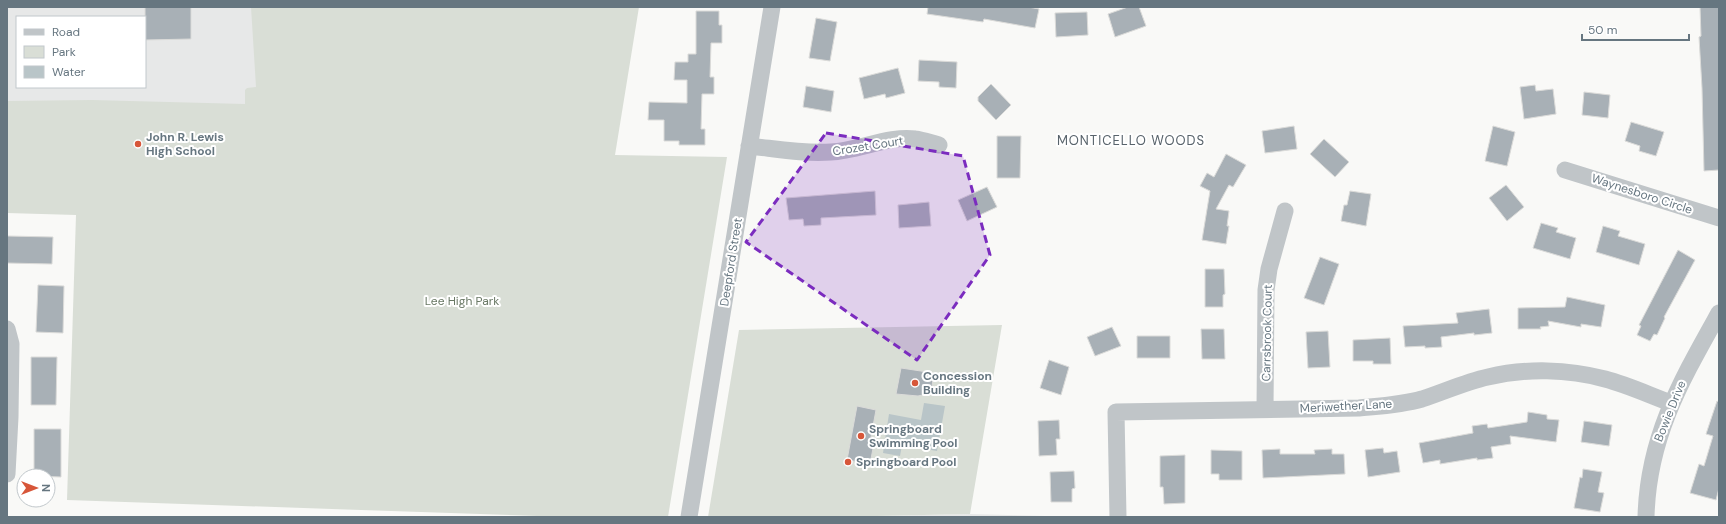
<svg xmlns="http://www.w3.org/2000/svg" width="1726" height="524" viewBox="0 0 1726 524" font-family="'DM Sans',sans-serif">
<style>
.built{fill:#e7e8e8;fill-rule:evenodd}
.green{fill:#d9ded6}
.water{fill:#b9c5c8}
.building{fill:#a8b0b6;stroke:#dbdbd9}
.lines{fill:none;stroke-linecap:round;stroke-linejoin:round}
.street{stroke:#c0c5c8;stroke-width:17}
.marked{fill:#7b2cbf;fill-opacity:0.2;stroke:#7b2cbf;stroke-width:3;stroke-dasharray:8 5;stroke-linejoin:round}
.poi-dot{fill:#d75639;stroke:#fff;stroke-width:1.5}
.labels{text-anchor:middle;stroke-width:4;stroke-linejoin:round;paint-order:stroke}
.poi-label{font-size:12px;font-weight:bold;fill:#667680;stroke:#fff;text-anchor:start}
.street-label{font-size:12px;fill:#667680;stroke:#fff}
.park-label{font-size:12px;fill:#697865;stroke:#fff}
.neighbourhood-label{font-size:13px;letter-spacing:1px;fill:#58636b;stroke:#fff}
</style>
<rect width="100%" height="100%" fill="#f9f9f7"/>
<path class="built" d="M7 7H261L272 207 7 202ZM17 17H145V87H17Z
M970 514 1084 517H830Z"/>
<path class="green" d="M251 7H639L615 155 727 157 668 517H566L67 500 76 215 7 213V101L92 100 245 104V90L247 88 256 87Z
M1002 325 970 514 830 517H708L739 330Z"/>
<path class="water" d="M924 403 945 406 937 451 902 445 900 456 883 453 889 414 921 420Z"/>
<path class="building" d="M145 7H191V39L145 40Z
M928 7H1028L1039 9 1035 28 984 19 983 22 927 14Z
M1128 7H1139L1146 26 1115 37 1108 14Z
M1700 7H1719V170L1704 171 1702 88 1699 37 1701 36Z
M696 11H719V25H722V43H711L710 77H714V94H702L701 129H705V145H679V141H664V120H648L649 102 687 103V80H674L675 62H688V54H696Z
M1087 12 1088 35 1056 37 1055 13Z
M816 18 837 22 830 61 809 58Z
M919 60 957 62 956 88 939 87V82L918 81Z
M898 68 905 93 886 98 885 94 864 99 859 78Z
M991 84 1011 105 996 120 978 101V97Z
M1535 85 1536 91 1553 89 1556 114 1524 119 1520 87Z
M806 86 834 91 831 112 803 107Z
M1584 92 1610 95 1608 118 1582 115Z
M1631 122 1664 132 1656 156 1639 151 1640 146 1625 141Z
M1294 126 1297 149 1265 153 1262 131Z
M1493 126 1515 132 1507 166 1485 161Z
M997 136H1021L1020 178H997Z
M1324 139 1349 162 1335 177 1310 154Z
M1226 154 1246 165 1233 187 1229 185 1216 209 1229 211 1227 226H1229L1226 244 1202 240 1210 191 1200 186 1207 173 1214 177Z
M1506 185 1524 207 1507 221 1489 198Z
M987 187 997 207 967 221 958 200Z
M875 191 876 215 821 218V225L804 226 803 219 789 220 786 198Z
M1350 191 1371 194 1366 226 1341 221 1344 205H1347Z
M929 202 931 226 899 228 898 205Z
M1541 223 1558 228 1556 232 1576 238 1570 259 1533 248Z
M1603 226 1620 231 1618 236 1645 244 1639 265 1596 252Z
M7 236 53 237 52 264 7 263Z
M1678 250 1695 260 1664 317 1665 318 1657 335 1654 334 1650 341 1637 335 1641 326 1639 325Z
M1320 257 1339 264 1324 305 1304 298Z
M1205 269H1224L1225 294 1223 295V307H1205Z
M38 285 64 286 63 333 36 332Z
M1567 297 1605 305 1601 327 1581 324V327L1548 321 1549 326 1540 327 1541 329H1518V308L1565 307Z
M1489 309 1492 333 1474 335V333L1441 337 1442 347 1425 348V346L1405 347 1403 326 1458 323 1456 313Z
M1112 327 1121 346 1095 356 1087 337Z
M1201 329H1224L1225 359H1202Z
M1328 331 1330 367 1308 368 1306 332Z
M1137 336H1170V358H1137Z
M1390 338 1391 364H1373V361H1353V340Z
M31 357H57L56 405H31Z
M1049 360 1069 367 1061 395 1040 388Z
M901 368 934 373 931 393 918 396 896 394Z
M1717 401 1719 402V488L1716 500 1690 493 1699 464 1704 466 1713 436 1706 434Z
M857 406 876 410 871 437 875 438 870 464 847 460Z
M1528 412 1547 415V419L1559 420 1556 442 1510 436 1511 444 1491 447 1493 458 1477 460V458L1440 464V460L1423 463 1419 443 1473 433 1472 426 1487 424 1488 428 1527 422Z
M1059 420 1060 439H1056L1057 455 1039 456 1038 421Z
M1584 421 1612 425 1609 446 1581 442Z
M34 429H61V477L34 476Z
M1383 448 1384 453 1397 451 1400 472 1368 477 1365 450Z
M1280 449V454H1315L1314 450 1332 449V454H1344L1345 474 1263 478 1262 450Z
M1211 450 1242 451V480H1219V474H1211Z
M1185 455V503L1164 504 1163 487H1160V456Z
M1583 469 1602 472 1598 492 1604 493 1600 512 1574 508 1580 477 1582 478Z
M1074 471 1075 488 1072 489V502H1051L1050 472Z"/>
<g class="lines">
<path class="street" d="M749 146C777 149 804 154 831 152 857 151 891 135 915 139 923 140 931 143 939 145
M1565 170 1719 218
M7 329 11 344 10 417H7
M1265 409 1266 290 1269 269 1285 211
M7 474 10 417
M689 517 772 7
M1118 517 1116 412 1359 408C1380 406 1401 405 1422 399 1444 392 1465 382 1488 377 1526 368 1568 369 1605 379 1628 385 1649 395 1671 403
M1646 517C1648 437 1681 381 1719 313"/>
</g>
<path class="marked" d="M826 133 963 156 990 255 917 360 746 242Z"/>
<g class="poi-dot">
<circle cx="138" cy="144" r="4"/>
<circle cx="915" cy="383" r="4"/>
<circle cx="861" cy="436" r="4"/>
<circle cx="848" cy="462" r="4"/>
</g>
<g class="labels">
<g class="poi-label">
<text x="146" y="141">John R. Lewis<tspan x="146" dy="14">High School</tspan></text>
<text x="923" y="380">Concession<tspan x="923" dy="14">Building</tspan></text>
<text x="869" y="433">Springboard<tspan x="869" dy="14">Swimming Pool</tspan></text>
<text x="856" y="466">Springboard Pool</text>
</g>
<g class="street-label">
<text transform="translate(868 146) rotate(-9)" y="4">Crozet Court</text>
<text transform="translate(1642 194) rotate(18)" y="4">Waynesboro Circle</text>
<text transform="translate(731 262) rotate(-81)" y="4">Deepford Street</text>
<text transform="translate(1267 333) rotate(-89)" y="4">Carrsbrook Court</text>
<text transform="translate(1346 406) rotate(-3)" y="4">Meriwether Lane</text>
<text transform="translate(1670 411) rotate(-68)" y="4">Bowie Drive</text>
</g>
<g class="park-label">
<text x="462" y="305">Lee High Park</text>
</g>
<g class="neighbourhood-label">
<text x="1131" y="145">MONTICELLO WOODS</text>
</g>
</g>
<rect width="1726" height="524" fill="none" stroke="#667680" stroke-width="16"/>
<rect x="16" y="16" width="130" height="72" fill="#ffffff" stroke="#c2c8cc"/>
<rect x="24" y="29" width="20" height="6" fill="#c0c5c8" stroke="#c2c8cc"/>
<text x="52" y="36" font-size="12" fill="#667680">Road</text>
<rect x="24" y="46" width="20" height="12" fill="#d9ded6" stroke="#c2c8cc"/>
<text x="52" y="56" font-size="12" fill="#667680">Park</text>
<rect x="24" y="66" width="20" height="12" fill="#b9c5c8" stroke="#c2c8cc"/>
<text x="52" y="76" font-size="12" fill="#667680">Water</text>
<g transform="translate(36 488) rotate(90)"><circle r="19" fill="#ffffff" stroke="#c2c8cc"/>
<path d="M0-3L7 15L0 10L-7 15Z" fill="#d75639"/>
<text y="-6" font-size="11" font-weight="bold" text-anchor="middle" fill="#667680">N</text>
</g>
<path d="M1582 34v6h107v-6" fill="none" stroke="#667680" stroke-width="2"/>
<text x="1588" y="34" font-size="12" fill="#667680" stroke="#ffffff" stroke-width="3" paint-order="stroke">50 m</text>
</svg>
